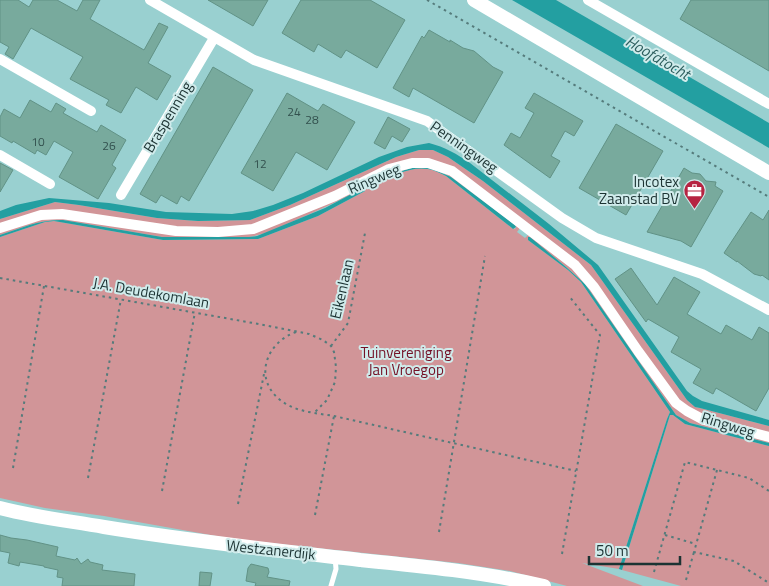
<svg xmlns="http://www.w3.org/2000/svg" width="769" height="586" viewBox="0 0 769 586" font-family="'Titillium Web',sans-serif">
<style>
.green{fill:#d19598;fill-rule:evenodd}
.water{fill:#239fa1}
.building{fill:#78aa9d;stroke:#619286}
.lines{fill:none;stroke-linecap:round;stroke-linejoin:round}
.path{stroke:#557b7b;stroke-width:2;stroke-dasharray:2.5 4;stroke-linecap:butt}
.lane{stroke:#fff;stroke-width:5}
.street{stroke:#fff;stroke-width:10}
.secondary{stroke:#fff;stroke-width:14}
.labels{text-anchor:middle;stroke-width:4;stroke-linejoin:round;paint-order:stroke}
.number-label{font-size:12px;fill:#33514e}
.street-label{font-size:15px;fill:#1c3333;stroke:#d0ebeb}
.poi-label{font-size:15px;fill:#1c3333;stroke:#d0ebeb;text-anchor:end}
.park-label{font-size:15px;fill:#741126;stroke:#d0ebeb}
.water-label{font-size:16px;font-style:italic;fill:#2e5f5f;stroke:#d0ebeb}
</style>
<rect width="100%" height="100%" fill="#99d0d0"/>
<path class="green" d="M419 150H433L448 157 483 181 591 265 687 400 695 407 700 408 769 426V434L706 417 682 405 600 290 431 160 333 192 256 224 236 228H186L64 211 0 225V219L55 202 79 205 157 218 198 221 250 220 290 205 396 157Z
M412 166C429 165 443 170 457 179L521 227 517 232 525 238 530 233 579 273 597 296 670 401 686 415 704 423 769 441V443L690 423 676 415 585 284 566 267 529 237 528 238V240L568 270 581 282 670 412 667 419 619 569 582 563 643 586H567L510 571 458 563 233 539 104 516 45 508 0 498V237L45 222 54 221 163 240 258 239 318 216 365 191V188H363C339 201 315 212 289 223 276 229 263 235 249 237H162L63 220C41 219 21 228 0 235V232L42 218 63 217 158 233 184 235 240 234 268 227 366 185 368 189 374 186 372 182 398 170ZM417 167 430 168 435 169 451 177 515 225 516 228 514 229 512 228 446 176C440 173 434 170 428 169 411 166 392 176 378 183H377L378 181C391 174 402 170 417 167Z
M670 415H673L685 424 769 446V586H681L622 570Z"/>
<path class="water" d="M512 0H556L769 123V148Z
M429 143C445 147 457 154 470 163L549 224 598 265 687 391 693 396 702 401 769 420V426L700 408 695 407 687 400 591 265 483 181 448 157 433 150H419L396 157 290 205 250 220 198 221 157 218 79 205 55 202 0 219V211L16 205 49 198 109 203 166 212 232 214 253 211 273 205 303 193 379 157 407 147Z
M417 167 430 168 451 177 515 225 516 227 513 229 512 228 446 176C440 173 434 170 428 169 411 166 392 176 378 183H377L378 181C391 174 402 170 417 167Z
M363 188H365V191L318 216 258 239 163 240 54 221 45 222 0 237V235C21 228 41 219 63 220L162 237H249L257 236 325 208Z
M528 237H530L566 267 585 284 676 415 690 423 769 443V446L685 424 673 415H670L622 570 619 569 667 419 670 412 581 282 568 270 528 240Z"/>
<path class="building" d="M0 0H18L29 7 33 0H57L77 11 83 0H100L90 19 144 50 159 23 168 27 148 63 171 76 157 100 136 87 121 113 106 105 109 100 70 79 83 57 31 28 13 59 5 54 9 47 0 42Z
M208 0H268L253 26Z
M301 0H370L405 20 377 68 346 50 341 58 318 44 314 52 282 33Z
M691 0H769V71L680 19Z
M429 30 450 42V40L463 48 474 51 493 67 503 72 474 123 413 88 409 97 393 88 422 36 424 38Z
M213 67 253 90 189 201 181 196 177 204 161 195 156 203 140 194Z
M287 93 318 111 323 104 355 122 327 170 296 152 273 191 241 173Z
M534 93 583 121 574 136 565 131 551 156 560 161 550 178 504 145 511 133 520 138 534 113 525 108Z
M30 100 51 112 56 103 66 109 63 113 97 132 101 125 126 140 112 165 116 168 98 199 59 177 73 152 54 141 46 155 37 150 35 154 13 141 12 143 0 136V117L4 109 20 118Z
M388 117 410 129 402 142 392 136 385 149 374 143Z
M616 124 663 151 626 215 579 188Z
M0 163 13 170 0 192Z
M684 168 692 173 700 174 706 181 716 182 715 186 723 191 691 247 681 241 647 232Z
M769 210V280L762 275 761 276 754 274 737 261V262L724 253 751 212 763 220Z
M631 268 657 305 674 277 700 292 687 314 721 334 726 325 752 340 759 327 769 333V388L756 411 716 388 713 394 693 383 701 369 671 352 679 337 648 319 646 322 615 279Z
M0 535 11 538 27 540 58 547 56 556 75 560 77 558 81 564 88 559 90 562 103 565 102 570 135 574 134 586H62L63 578 57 577 58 570 44 567V566L20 562 19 566 8 563 10 553 0 551Z
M251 564 268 568 269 572 267 577 290 581 289 586H255L256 583 246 581 248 568Z
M200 572 212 573 210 586H199Z"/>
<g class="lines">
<path class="path" d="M427 0 769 197
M0 278 253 323 309 334 323 340 331 346 334 352 336 367 335 382 327 400 315 412
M296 332C267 342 253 377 279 399 294 412 316 413 334 416L576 471
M331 346 348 323 365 233
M13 468 44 286
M717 470 694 552 734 561 769 583
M88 478 121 299
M162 491 195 312
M238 504 264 374
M315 515 334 416
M439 532 485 256
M665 535 696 544
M562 554 600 335 569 296
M654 572 685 462 749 478 769 491
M686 580 694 552"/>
<path class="lane" d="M331 586 336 569 335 557"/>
<path class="street" d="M150 0 254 60 427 121 562 218 596 238 702 274 769 310
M588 0 769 104
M0 59 91 111
M0 155 50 184
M121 195 214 38
M0 228 41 215 62 214 176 231 218 232 253 229 335 196 389 169 412 163H428L452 171 575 265 594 287 638 351 676 403 687 411 704 420 769 437"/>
<path class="secondary" d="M474 0 769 173
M0 508C34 517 70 521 104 527 189 541 274 550 360 560 421 566 483 572 544 586"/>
</g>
<defs>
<symbol id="office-pin" viewBox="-11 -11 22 30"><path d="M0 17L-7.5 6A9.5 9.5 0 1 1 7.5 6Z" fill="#b62441" stroke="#d0ebeb"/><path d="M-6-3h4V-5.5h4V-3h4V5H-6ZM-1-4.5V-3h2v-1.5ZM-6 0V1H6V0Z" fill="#fff"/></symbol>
</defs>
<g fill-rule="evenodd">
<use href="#office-pin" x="682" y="178" width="25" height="34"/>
</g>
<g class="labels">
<g class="number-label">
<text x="294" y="116">24</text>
<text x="312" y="124">28</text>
<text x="38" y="146">10</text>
<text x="109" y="150">26</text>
<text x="260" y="168">12</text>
</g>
<g class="street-label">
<text transform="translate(168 117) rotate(-59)" y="5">Braspenning</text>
<text transform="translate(464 147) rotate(35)" y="5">Penningweg</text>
<text transform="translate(374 179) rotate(-23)" y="5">Ringweg</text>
<text transform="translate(342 289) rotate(-77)" y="5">Eikenlaan</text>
<text transform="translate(151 293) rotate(10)" y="5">J.A. Deudekomlaan</text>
<text transform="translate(728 425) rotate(17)" y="5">Ringweg</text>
<text transform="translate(271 550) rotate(6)" y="5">Westzanerdijk</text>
</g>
<g class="poi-label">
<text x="679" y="187">Incotex<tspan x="679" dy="17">Zaanstad BV</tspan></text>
</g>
<g class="park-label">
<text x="406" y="358">Tuinvereniging<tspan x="406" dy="17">Jan Vroegop</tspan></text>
</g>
<g class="water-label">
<text transform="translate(658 57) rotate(30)" y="6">Hoofdtocht</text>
</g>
</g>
<path d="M589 556v8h91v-8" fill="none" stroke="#1c3333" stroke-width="2.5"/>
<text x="596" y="556" font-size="15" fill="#1c3333" stroke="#d0ebeb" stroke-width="4" paint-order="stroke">50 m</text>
</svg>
